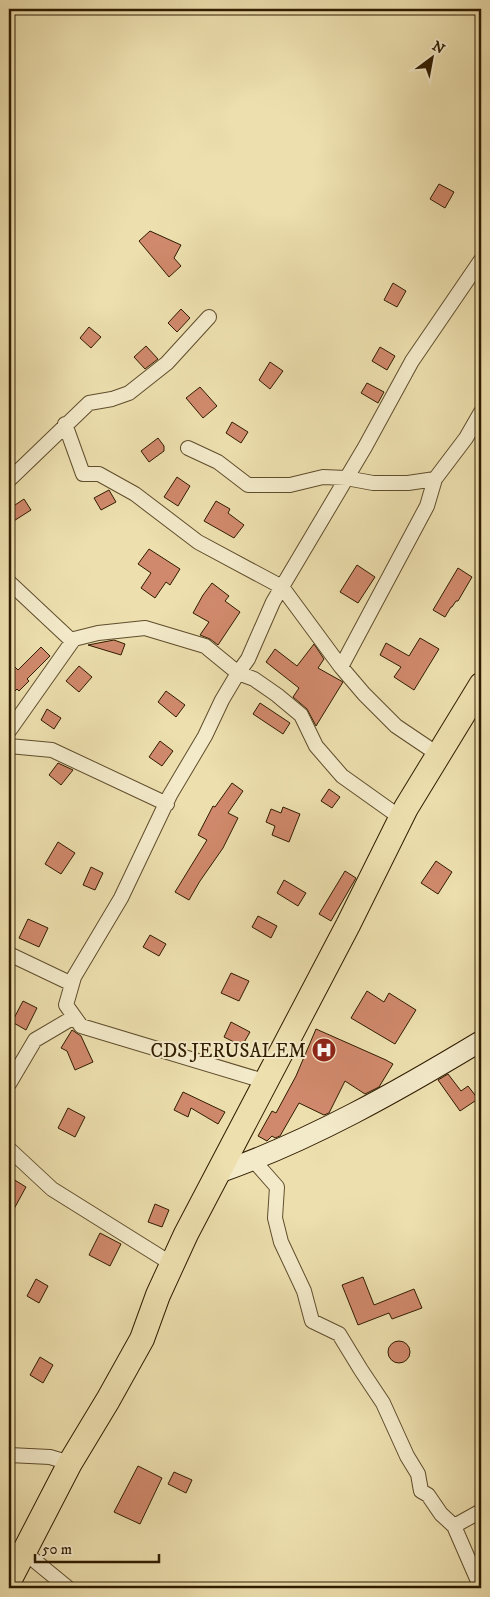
<svg xmlns="http://www.w3.org/2000/svg" width="490" height="1597" viewBox="0 0 490 1597" font-family="'IM FELL DW Pica',serif">
<style>
.building{fill:#d0896c;stroke:#301c00}
.lines{fill:none;stroke-linecap:round;stroke-linejoin:round}
.minor-casing{stroke:#5f4d2c;stroke-width:16}
.secondary-casing{stroke:#301c00;stroke-width:22}
.trunk-casing{stroke:#301c00;stroke-width:26}
.minor{stroke:#f3eaca;stroke-width:14}
.secondary{stroke:#f3eaca;stroke-width:20}
.trunk{stroke:#eddfae;stroke-width:24}
.labels{text-anchor:middle;stroke-width:4;stroke-linejoin:round;paint-order:stroke}
.poi-label{font-size:19px;fill:#301c00;stroke:#f3eaca;text-anchor:end}
</style>
<rect width="100%" height="100%" fill="#eddfae"/>
<filter id="stains"><feTurbulence type="fractalNoise" baseFrequency=".004" numOctaves="4"/><feColorMatrix values="0 0 0 0 .2 0 0 0 0 .09 0 0 0 0 .02 0 0 0 .5 -.17"/></filter>
<radialGradient id="worn" r=".72"><stop offset=".6" stop-color="#630" stop-opacity="0"/><stop offset="1" stop-color="#630" stop-opacity=".3"/></radialGradient>
<path class="building" d="M439 184 454 192 445 208 430 199Z
M150 231 181 245 174 258 181 266 169 277 139 241Z
M393 283 406 291 397 307 384 300Z
M181 309 190 318 177 332 168 323Z
M89 327 101 337 91 348 80 338Z
M146 346 158 359 145 369 134 357Z
M380 347 395 356 387 370 372 361Z
M270 362 283 371 270 389 259 380Z
M367 383 384 392 378 403 361 393Z
M200 387 217 406 203 418 186 398Z
M232 422 248 432 241 443 226 433Z
M158 438 164 446V451L149 462 141 451Z
M177 477 190 486 178 506 164 497Z
M109 490 116 502 101 510 94 498Z
M24 499 31 510 9 524V509Z
M216 501 230 509 228 513 244 525 234 538 204 521Z
M149 549 180 569 170 585 166 582 155 598 141 588 151 573 138 564Z
M357 565 375 577 358 603 340 592Z
M458 568 472 577 458 601H456L452 607H451L445 617 433 610Z
M212 583 229 596 225 601 240 612 218 645 210 639 200 635 209 622 193 613 203 595Z
M420 638 439 649 414 690 394 677 401 667 380 655 386 643 409 656Z
M114 640 125 644 121 655 88 645Z
M314 644 324 659 318 668 343 682 316 726 307 709 293 697 299 688 266 662 275 649 297 666Z
M41 647 50 656 27 679 29 681 19 691 17 689 15 691 9 685V673L15 667 18 670Z
M79 666 92 677 79 692 66 681Z
M166 691 185 705 176 717 158 702Z
M260 703 290 723 283 734 253 714Z
M47 709 61 718 54 729 41 720Z
M160 741 173 751 162 766 149 757Z
M58 763 73 770 61 785 49 775Z
M232 783 243 791 228 813 238 818 223 848 200 881 189 900 175 892 207 840 198 835 213 806 215 807Z
M329 789 340 797 332 808 321 801Z
M283 807 300 814 289 842 272 835 275 826 266 822 271 809 281 813Z
M58 842 75 853 61 874 45 864Z
M436 861 452 872 438 894 421 883Z
M91 867 103 873 95 890 83 885Z
M345 871 356 878 331 921 319 914Z
M284 880 306 893 298 906 277 893Z
M258 916 277 926 271 938 252 927Z
M28 919 48 928 39 947 19 938Z
M150 935 166 944 159 956 143 947Z
M231 973 249 981 239 1001 221 993Z
M367 991 384 1002 389 993 416 1010 395 1044 351 1018Z
M23 1001 37 1008 26 1030 12 1022Z
M231 1022 250 1032 242 1046 224 1037Z
M316 1029 386 1060 393 1064 379 1087 365 1094 345 1081 329 1113 324 1115 299 1103 280 1136 275 1138 272 1136 267 1141 258 1136 272 1111 276 1113 296 1076Z
M72 1030 81 1036 93 1062 75 1070 67 1051 61 1048Z
M448 1074 461 1091 468 1086 478 1099 460 1111 438 1080Z
M183 1092 225 1112 218 1124 191 1108 188 1117 174 1110Z
M68 1108 85 1117 75 1137 58 1128Z
M13 1179 26 1187 9 1218V1187Z
M155 1204 169 1210 162 1227 148 1222Z
M100 1233 121 1244 110 1266 89 1255Z
M363 1277 374 1305 414 1289 422 1308 392 1319 389 1313 358 1325 342 1285Z
M36 1279 48 1286 39 1303 27 1296Z
M388 1352a11 11 0 1 1 22 0a11 11 0 1 1-22 0Z
M40 1357 53 1365 43 1383 30 1375Z
M138 1466 162 1478 140 1524 114 1512Z
M174 1472 192 1480 186 1493 168 1484Z"/>
<g class="lines">
<defs>
<path id="minor" d="M65 424 83 474H99L135 494 198 542 282 587 341 667 364 694 396 726 439 755
M188 448 218 462 248 485H290L323 477 346 478 373 483H408L435 479 466 438 481 412
M9 480 89 403 112 399 129 393 167 363 209 317
M9 582 72 641
M341 667 427 506 435 479
M9 731 74 639 98 633 145 628 205 646 238 673 254 679 277 695 301 715 316 746 342 776 401 818
M9 746 52 750 167 804
M9 954 72 984
M267 1082 81 1026 66 1005 74 977 121 898 170 795 205 736 222 700 238 673 248 659 273 602 365 447 412 361 481 260
M9 1084 35 1040 74 1017
M9 1149 52 1189 172 1264
M254 1161 277 1187 275 1218 281 1242 304 1291 312 1321 339 1334 361 1370 383 1403 407 1456 418 1474 421 1491 428 1495 441 1514 454 1526 481 1588
M9 1455 50 1457 70 1463
M454 1526 481 1511
M23 1551 68 1588"/>
<path id="secondary" d="M218 1173C310 1141 398 1091 481 1041"/>
<path id="trunk" d="M9 1581 70 1463 108 1400 142 1339 158 1295 186 1234 348 925 406 808 481 685"/>
</defs>
<use href="#minor" class="minor-casing"/>
<use href="#secondary" class="secondary-casing"/>
<use href="#trunk" class="trunk-casing"/>
<use href="#minor" class="minor"/>
<use href="#secondary" class="secondary"/>
<use href="#trunk" class="trunk"/>
</g>
<defs>
<symbol id="hospital-disc" viewBox="-11 -11 22 22"><circle r="9.5" fill="#8f2418" stroke="#f3eaca"/><path d="M-5-5h3v3.5h4V-5h3V5h-3V1.5h-4V5h-3Z" fill="#fff"/></symbol>
</defs>
<g fill-rule="evenodd">
<use href="#hospital-disc" x="310" y="1036" width="28" height="28"/>
</g>
<g class="labels">
<g class="poi-label">
<text x="306" y="1057">CDS JERUSALEM</text>
</g>
</g>
<rect width="490" height="1597" fill="none" stroke="#eddfae" stroke-width="30"/>
<rect x="10" y="10" width="470" height="1577" fill="none" stroke="#301c00" stroke-width="2.5"/>
<rect x="15" y="15" width="460" height="1567" fill="none" stroke="#301c00"/>
<g transform="translate(432 58) rotate(32)" stroke="#f3eaca" stroke-width="4" paint-order="stroke">
<path d="M0-4L9 19L0 12L-9 19Z" fill="#301c00"/>
<text y="-8" font-size="14" font-weight="bold" text-anchor="middle" fill="#301c00">N</text>
</g>
<path d="M35 1554v8h124v-8" fill="none" stroke="#301c00" stroke-width="2.5"/>
<text x="42" y="1554" font-size="15" fill="#301c00" stroke="#f3eaca" stroke-width="4" paint-order="stroke">50 m</text>
<rect width="100%" height="100%" filter="url(#stains)"/>
<rect width="100%" height="100%" fill="url(#worn)"/>
</svg>
